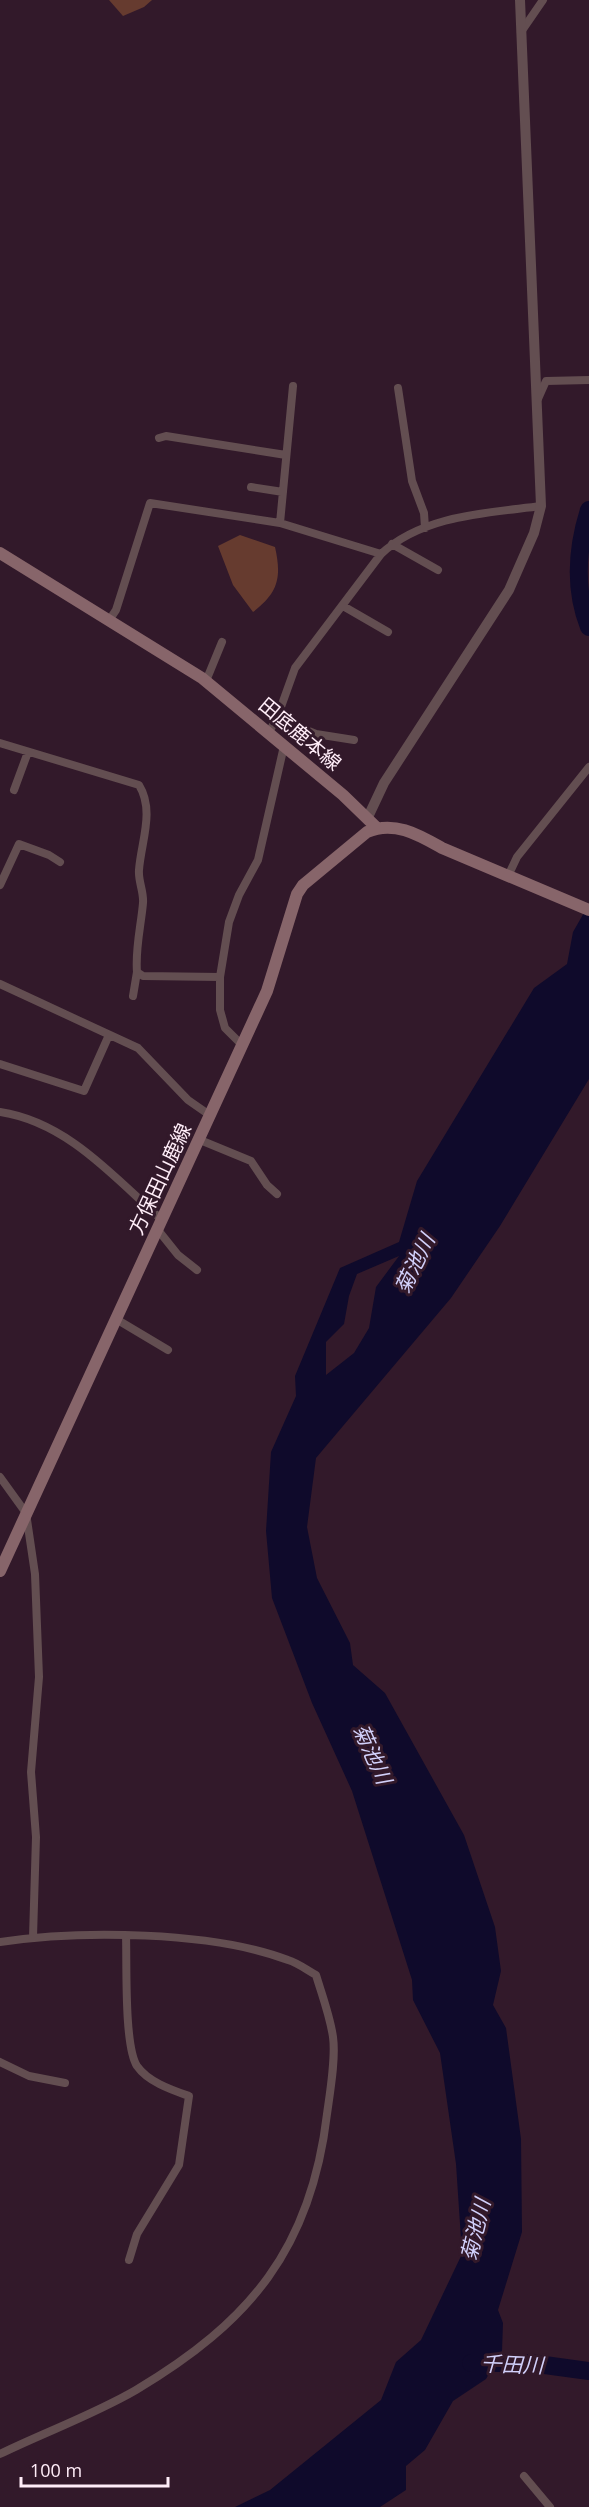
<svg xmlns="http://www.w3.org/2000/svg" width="589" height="2507" viewBox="0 0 589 2507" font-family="'Open Sans','Noto Sans JP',sans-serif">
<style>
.forest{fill:#663b2f}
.water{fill:#0f0a2b;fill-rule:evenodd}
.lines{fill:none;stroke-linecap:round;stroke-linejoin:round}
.river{stroke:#0f0a2b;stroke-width:18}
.minor{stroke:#634e51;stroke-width:8}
.tertiary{stroke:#634e51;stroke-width:10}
.secondary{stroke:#87656a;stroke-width:12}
.labels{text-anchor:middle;stroke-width:6;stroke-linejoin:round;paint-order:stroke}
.street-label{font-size:20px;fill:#ffedf8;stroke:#32192a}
.water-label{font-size:21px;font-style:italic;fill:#d2d1fb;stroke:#32192a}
</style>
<rect width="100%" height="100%" fill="#32192a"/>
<path class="forest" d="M109 0H152L144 7 123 16Z
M240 535 275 547C282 578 278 593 253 612L233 585 218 546Z"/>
<path class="water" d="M589 904V1079L500 1226 451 1298 316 1458 307 1527 317 1578 350 1643 353 1665 385 1693 464 1835 495 1927 501 1971 493 2005 506 2028 521 2139 522 2232 498 2310 503 2323 502 2351 486 2379 453 2401 425 2450 406 2466V2490L380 2507H235L270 2490 381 2400 396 2362 421 2340 462 2254 456 2164 440 2053 413 2000 412 1980 352 1791 312 1703 272 1598 266 1531 271 1452 296 1396 295 1376 340 1268 399 1242 417 1181 534 988 567 964 573 932ZM399 1256 376 1287 369 1328 354 1353 326 1375V1342L344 1324 349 1296 357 1274Z"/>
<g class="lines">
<path class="river" d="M589 510C577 548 574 589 589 627
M471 2363H530L589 2371"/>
<path class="minor" d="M521 32 543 0
M398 388 412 481 424 513 425 528
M538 399 546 381 589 380
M159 438 166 436 286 455
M251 487 283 492
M280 523 293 386
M392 544 438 570
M343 606 388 632
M110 619 116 610 150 503 280 523 381 554
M206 681 222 642
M277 718 316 734 354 740
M269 732 277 718 295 668 381 554C423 515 487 513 541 506
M0 743 139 785C155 811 141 842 139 870 138 881 144 892 143 903 141 926 135 949 137 972L143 976 220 977
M14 790 28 752
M508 876 517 857 589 767
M0 885 19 844 49 855 60 862
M0 984 138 1048 188 1100 211 1116
M133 996 137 972
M243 1046 225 1028 220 1010V977L229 922 239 895 258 860 284 746
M0 1064 84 1091 109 1035
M0 1112C67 1122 114 1177 162 1220
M200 1140 251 1161 267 1185 277 1194
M158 1230 178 1255 197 1270
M116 1319 168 1350
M0 1477 26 1513 35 1574 39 1677 31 1772 36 1837 33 1937
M126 1936C127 1963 124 2046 137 2066 148 2082 172 2090 189 2096L179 2165 137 2234 129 2260
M0 1942C80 1930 212 1931 288 1960 298 1963 307 1970 316 1975 322 1995 330 2016 333 2037 336 2058 330 2092 327 2114 311 2249 250 2322 136 2390 93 2415 45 2432 0 2454
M0 2062 29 2076 65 2083
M524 2476 550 2507"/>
<path class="tertiary" d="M368 817 384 783 509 590 534 533 541 506 520 0"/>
<path class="secondary" d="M0 553 202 678 343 795 377 828
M0 1571 267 991 297 894 303 885 367 832C394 820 419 835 442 848L589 910"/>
</g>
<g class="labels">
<g class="street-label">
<text transform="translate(300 734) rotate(40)" y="7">田底鹿本線</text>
<text transform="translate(160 1179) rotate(-65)" y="7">方保田山鹿線</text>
</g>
<g class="water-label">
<text transform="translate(415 1264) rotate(-64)" y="7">菊池川</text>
<text transform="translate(372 1754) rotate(66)" y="7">菊池川</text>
<text transform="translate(476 2230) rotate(-76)" y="7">菊池川</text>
<text transform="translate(512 2365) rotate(2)" y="7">千田川</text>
</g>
</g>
<path d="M21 2477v9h147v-9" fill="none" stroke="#ffedf8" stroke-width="3"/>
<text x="30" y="2477" font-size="18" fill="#ffedf8" stroke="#32192a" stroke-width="4.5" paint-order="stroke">100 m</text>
</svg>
